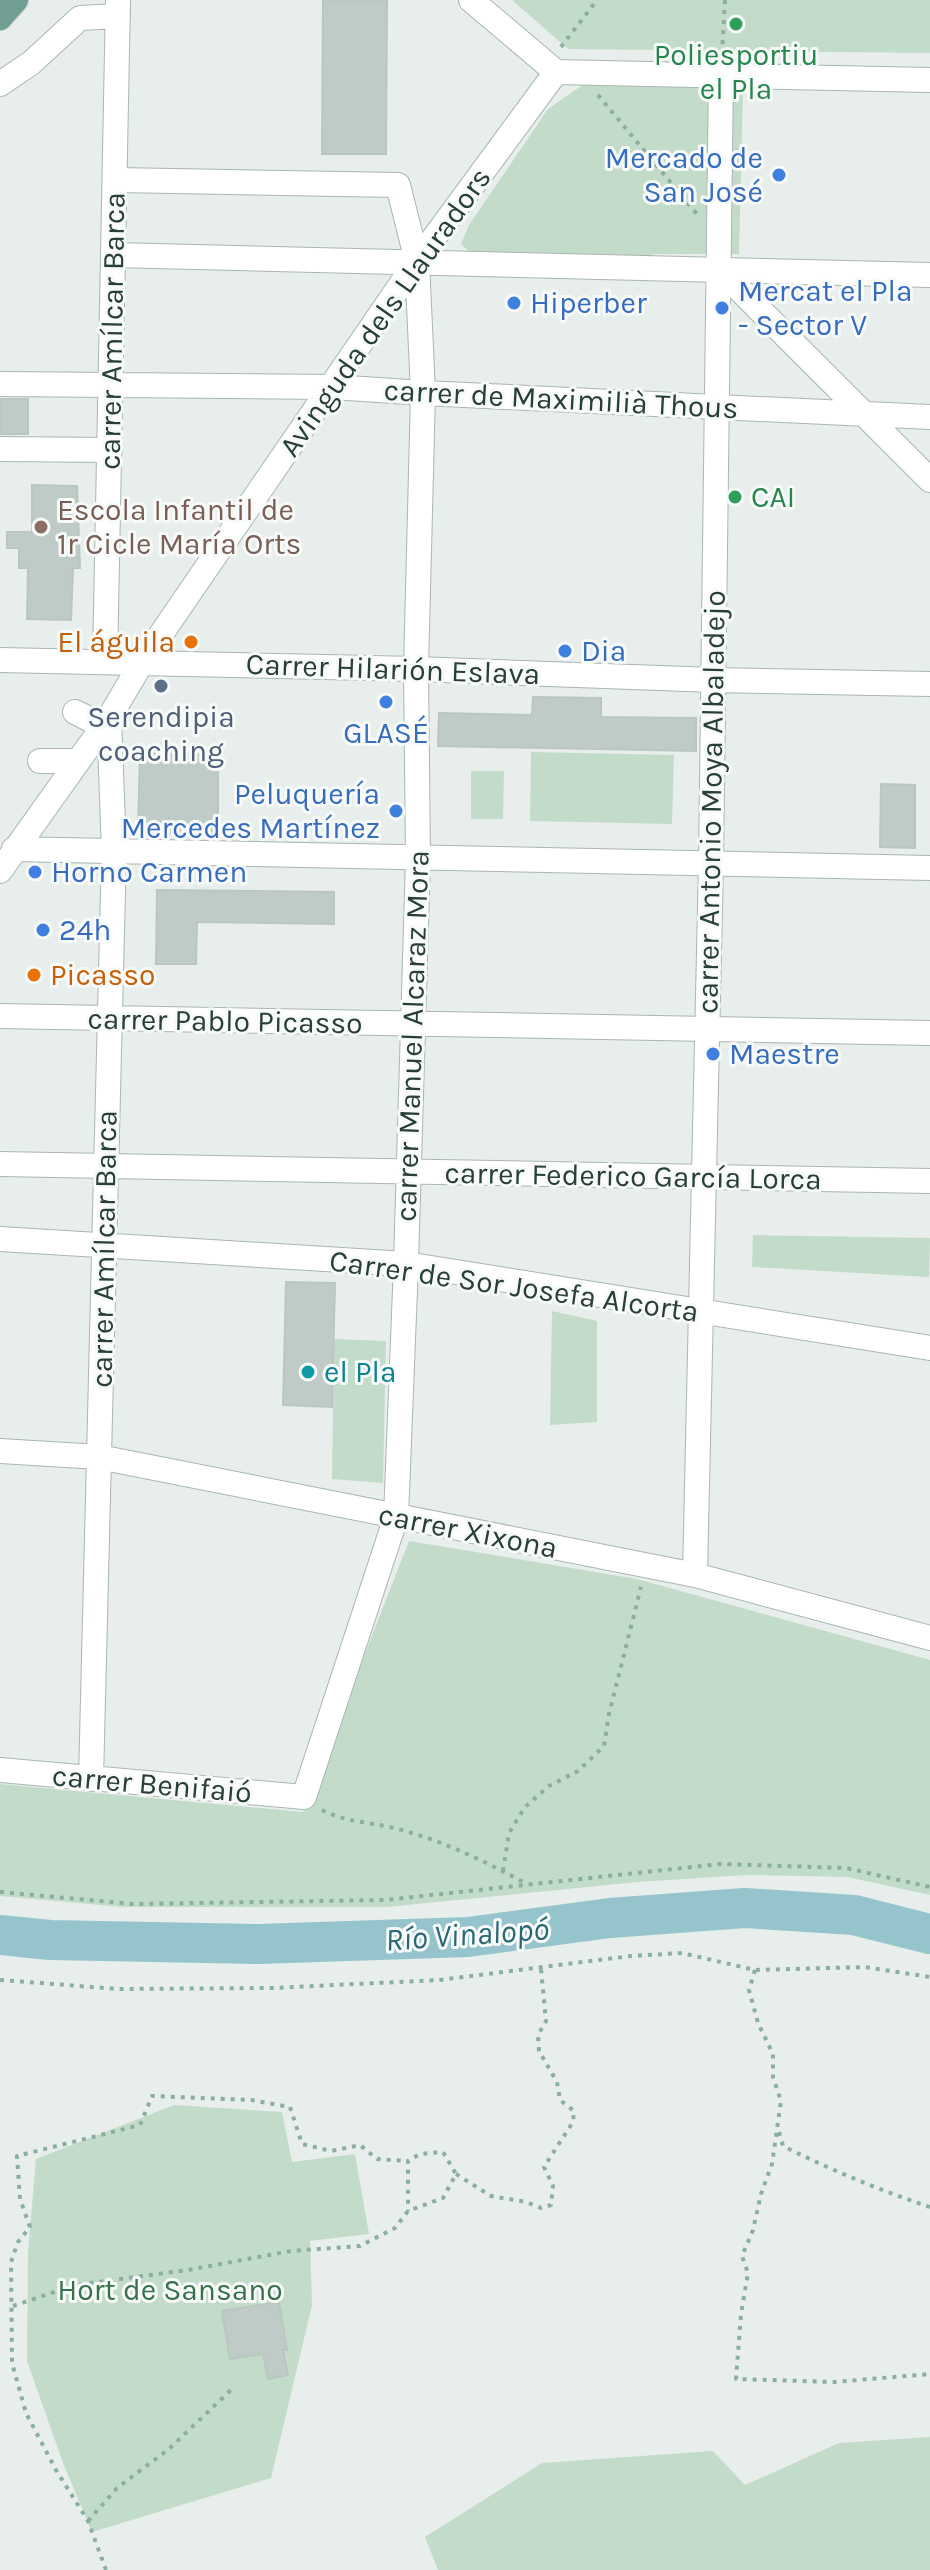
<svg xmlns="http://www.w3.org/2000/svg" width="930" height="2570" viewBox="0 0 930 2570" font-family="Karla,sans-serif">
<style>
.green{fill:#c3dcc9}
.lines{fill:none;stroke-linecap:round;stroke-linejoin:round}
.river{stroke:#96c4cc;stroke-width:40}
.building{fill:#bfcbc7;stroke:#bac7c1;stroke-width:2}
.minor-casing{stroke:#aab6b2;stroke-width:26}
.major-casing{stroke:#c3c9c7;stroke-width:26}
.path{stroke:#8baea2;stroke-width:4;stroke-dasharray:4 6;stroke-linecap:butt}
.minor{stroke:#fff;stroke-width:24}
.major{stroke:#719e92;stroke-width:24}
.leisure-dot{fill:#2e9e5b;stroke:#f7faf9;stroke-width:3}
.shop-dot{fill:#3f7fe0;stroke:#f7faf9;stroke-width:3}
.education-dot{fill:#8d6e63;stroke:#f7faf9;stroke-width:3}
.food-dot{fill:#e8710a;stroke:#f7faf9;stroke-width:3}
.service-dot{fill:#5c6f8a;stroke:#f7faf9;stroke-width:3}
.culture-dot{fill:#0f9aa8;stroke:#f7faf9;stroke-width:3}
.labels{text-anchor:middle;stroke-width:6;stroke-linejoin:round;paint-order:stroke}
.leisure-label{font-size:30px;fill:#27864d;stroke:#f7faf9}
.shop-label{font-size:30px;fill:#366cbe;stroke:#f7faf9;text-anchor:start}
.street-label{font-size:30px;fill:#283e38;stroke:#f7faf9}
.education-label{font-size:30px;fill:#785e54;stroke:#f7faf9;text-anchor:start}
.food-label{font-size:30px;fill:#c56008;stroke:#f7faf9;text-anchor:end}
.service-label{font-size:30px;fill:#4e5e75;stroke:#f7faf9}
.culture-label{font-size:30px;fill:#0d838f;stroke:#f7faf9;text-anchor:start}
.park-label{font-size:30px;fill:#36714c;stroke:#f7faf9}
.water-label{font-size:32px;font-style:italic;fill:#286874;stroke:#f7faf9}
</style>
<rect width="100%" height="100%" fill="#e7eeeb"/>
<path class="green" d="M512 0H930V53L568 49Z
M584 84 743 89 739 254H653L644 262 471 253 461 244 469 225 548 109Z
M531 752 674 755 672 824 530 821Z
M471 771H504L503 819H471Z
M753 1235 930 1238 929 1277 752 1267Z
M552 1311 597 1321V1422L550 1425Z
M334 1339 386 1341 383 1483 332 1479Z
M409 1541 637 1579 930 1660V1895L847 1877 746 1875 637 1882 387 1907H122L0 1896V1784L303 1812Z
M174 2105 282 2112 292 2162 355 2154 369 2234 310 2241 312 2305 271 2478 92 2532 63 2463 27 2361 28 2252 36 2159Z
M930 2437V2570H438L425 2537 542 2463 713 2451 745 2485 839 2443Z"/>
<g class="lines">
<path class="river" d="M0 1935 50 1940 259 1944 468 1937 610 1918 745 1908 854 1915 930 1934"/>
</g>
<path class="building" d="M323 0H387L386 154H322Z
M0 399H28V434H0Z
M32 485 77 486 80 568H73L71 620 27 619 28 568H19V548H7V532H32Z
M533 697 601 698V717L696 718V751L438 746 439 713 532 715Z
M140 753 218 755V834L138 832Z
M881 784 915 785V848L880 847Z
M157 890 334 892V924L197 922 196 964H156Z
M286 1282 335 1283 332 1407 283 1405Z
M279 2302 287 2350H283L288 2375 268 2379 263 2354 230 2359 222 2311Z"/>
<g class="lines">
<defs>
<path id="minor" d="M471 0 556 72
M556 72 930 80
M0 84 31 63 80 18 118 16
M114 255 930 275
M719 269 930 480
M0 384 333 387 423 393 930 417
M0 449 110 450
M0 660 416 669 714 680 930 684
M105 662 118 0
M75 712 103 726
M40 761H78
M14 849 930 868
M0 871 109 718 142 662 417 261 556 72
M0 1016 930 1033
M0 1164 930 1181
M0 1239 406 1264 930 1348
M0 1451 99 1457 695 1575 930 1638
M695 1575 711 863 721 76
M0 1770 304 1797 396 1517 406 1264 418 858 416 669 423 393 417 261 398 185 116 180
M91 1779 114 851 109 718"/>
<path id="major" d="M0 18 16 0"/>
</defs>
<use href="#minor" class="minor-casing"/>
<use href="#major" class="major-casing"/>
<path class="path" d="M561 47 597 0
M722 54 725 0
M598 95 697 214
M322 1810C345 1822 369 1822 394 1828 442 1840 484 1861 527 1884
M503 1871 509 1833 525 1807 549 1786 578 1771 604 1746 609 1714 641 1587
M0 1892 133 1904 385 1900 720 1864 846 1868 930 1887
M755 1970 749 1990 758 2023 773 2054V2077L781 2101 772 2164 761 2194 753 2230 742 2256 748 2273 741 2314 736 2379 834 2382 930 2374
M0 1980 118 1989 273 1988 439 1980 631 1956 682 1953 755 1970 865 1967 930 1977
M779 2132 783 2146C831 2170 879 2190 930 2207
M456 2174 491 2196 526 2202 541 2208 551 2205 553 2186 544 2167 573 2122 574 2111 560 2100 557 2082 539 2051 538 2035 546 2021 541 1969
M13 2306 75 2285 188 2270 291 2251 360 2246 395 2228 408 2211 443 2198 456 2174 443 2152 420 2154 408 2161V2211
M88 2521 117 2488 169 2449 234 2387
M106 2570 88 2521 56 2470 26 2413 12 2363 11 2262 18 2242 30 2227 20 2199 17 2156 140 2125 152 2096 251 2100 290 2107 302 2144 331 2151 360 2145 377 2159 408 2161"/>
<use href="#minor" class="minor"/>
<use href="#major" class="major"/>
</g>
<g class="leisure-dot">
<circle cx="736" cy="24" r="8"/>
<circle cx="735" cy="497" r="8"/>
</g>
<g class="shop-dot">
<circle cx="779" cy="175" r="8"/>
<circle cx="514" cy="303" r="8"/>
<circle cx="722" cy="308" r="8"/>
<circle cx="565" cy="651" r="8"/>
<circle cx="386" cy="702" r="8"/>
<circle cx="396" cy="811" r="8"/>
<circle cx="35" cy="872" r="8"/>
<circle cx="43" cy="930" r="8"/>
<circle cx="713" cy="1054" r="8"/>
</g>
<circle class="education-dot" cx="41" cy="527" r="8"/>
<g class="food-dot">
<circle cx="191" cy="642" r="8"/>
<circle cx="34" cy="975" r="8"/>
</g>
<circle class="service-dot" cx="161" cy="686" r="8"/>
<circle class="culture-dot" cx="308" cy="1372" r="8"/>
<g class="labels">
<g class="leisure-label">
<text x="736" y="65">Poliesportiu<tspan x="736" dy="34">el Pla</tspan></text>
<text x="751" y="507" text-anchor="start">CAI</text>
</g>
<g class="shop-label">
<text x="763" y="168" text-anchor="end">Mercado de<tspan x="763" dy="34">San José</tspan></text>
<text x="738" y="301">Mercat el Pla<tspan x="738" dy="34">- Sector V</tspan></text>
<text x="530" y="313">Hiperber</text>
<text x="581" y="661">Dia</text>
<text x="386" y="743" text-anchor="middle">GLASÉ</text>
<text x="380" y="804" text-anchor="end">Peluquería<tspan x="380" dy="34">Mercedes Martínez</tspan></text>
<text x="51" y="882">Horno Carmen</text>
<text x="59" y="940">24h</text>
<text x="729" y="1064">Maestre</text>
</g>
<g class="street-label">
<text transform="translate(385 312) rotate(-55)" y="10">Avinguda dels Llauradors</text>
<text transform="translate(112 331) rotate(-89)" y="10">carrer Amílcar Barca</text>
<text transform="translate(561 399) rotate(3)" y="10">carrer de Maximilià Thous</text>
<text transform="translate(393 669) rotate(2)" y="10">Carrer Hilarión Eslava</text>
<text transform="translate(711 802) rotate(-89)" y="10">carrer Antonio Moya Albaladejo</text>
<text transform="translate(225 1021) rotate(1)" y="10">carrer Pablo Picasso</text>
<text transform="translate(412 1036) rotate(-88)" y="10">carrer Manuel Alcaraz Mora</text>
<text transform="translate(633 1176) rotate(1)" y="10">carrer Federico García Lorca</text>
<text transform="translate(104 1249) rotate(-89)" y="10">carrer Amílcar Barca</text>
<text transform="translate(514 1286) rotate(8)" y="10">Carrer de Sor Josefa Alcorta</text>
<text transform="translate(468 1531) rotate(11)" y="10">carrer Xixona</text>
<text transform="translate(152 1784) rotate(5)" y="10">carrer Benifaió</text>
</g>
<g class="education-label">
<text x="57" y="520">Escola Infantil de<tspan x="57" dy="34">1r Cicle María Orts</tspan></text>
</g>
<g class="food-label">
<text x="175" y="652">El águila</text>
<text x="50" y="985" text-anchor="start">Picasso</text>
</g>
<g class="service-label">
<text x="161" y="727">Serendipia<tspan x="161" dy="34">coaching</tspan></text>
</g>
<g class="culture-label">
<text x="324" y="1382">el Pla</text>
</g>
<g class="park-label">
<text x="170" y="2300">Hort de Sansano</text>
</g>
<g class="water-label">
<text transform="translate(467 1934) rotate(-4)" y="11">Río Vinalopó</text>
</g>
</g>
</svg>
